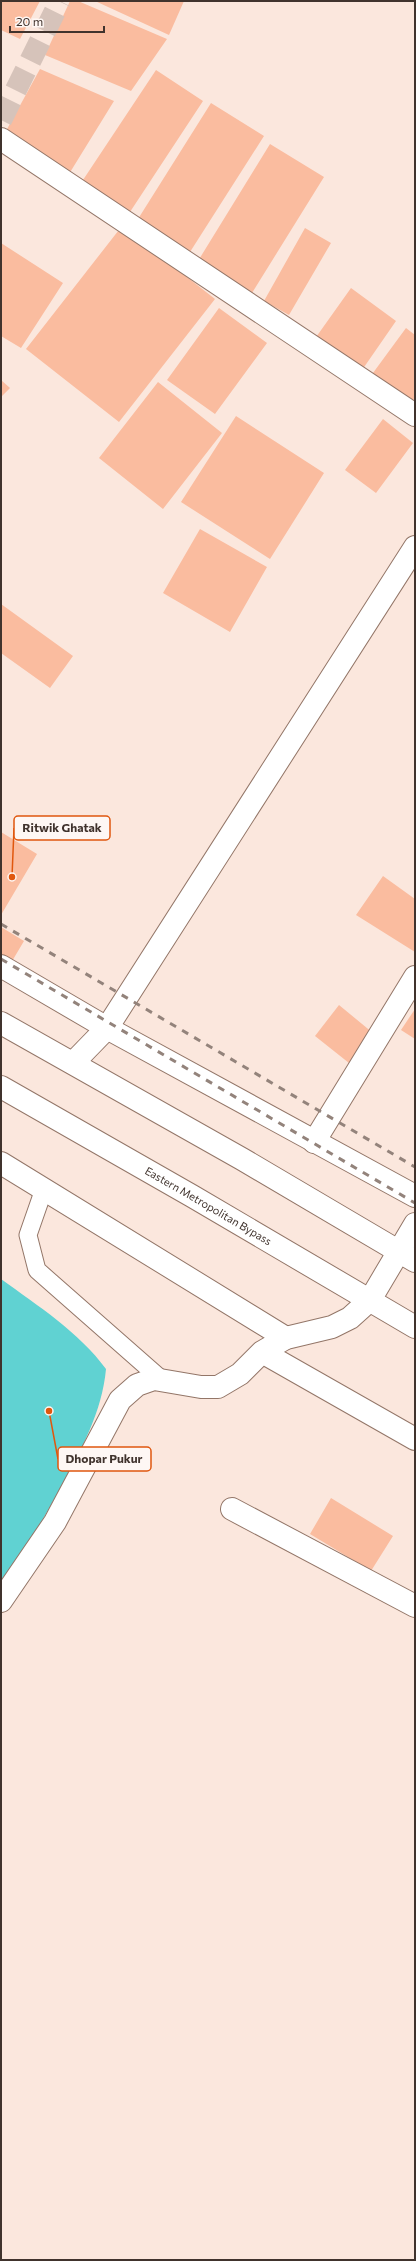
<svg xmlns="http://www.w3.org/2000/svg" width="416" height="2261" viewBox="0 0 416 2261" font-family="Commissioner,sans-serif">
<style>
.water{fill:#60d2d2}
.building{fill:#fabc9f}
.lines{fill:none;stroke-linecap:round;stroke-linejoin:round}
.minor-tunnel{stroke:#d6c3ba;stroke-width:22;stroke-dasharray:22 11;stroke-linecap:butt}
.service-casing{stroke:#937668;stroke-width:19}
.minor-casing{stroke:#937668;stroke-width:24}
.tertiary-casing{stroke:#937668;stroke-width:24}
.primary-casing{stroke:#937668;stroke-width:24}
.service{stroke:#fff;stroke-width:17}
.minor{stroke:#fff;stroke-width:22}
.tertiary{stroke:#fff;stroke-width:22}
.primary{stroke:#fff;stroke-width:22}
.rail{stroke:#93837b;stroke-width:3;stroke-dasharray:7 7;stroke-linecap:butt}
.labels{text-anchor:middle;stroke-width:3;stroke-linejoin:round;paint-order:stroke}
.street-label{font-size:11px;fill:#40332d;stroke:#fef7f4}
.leader{fill:none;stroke:#e0570e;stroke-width:1.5}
.callout-dot{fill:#e0570e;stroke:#fef7f4;stroke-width:1.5}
.callout{fill:#fef7f4;stroke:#e0570e;stroke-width:1.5}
.callout-label{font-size:12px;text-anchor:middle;font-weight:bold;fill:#40332d}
</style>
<rect width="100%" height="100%" fill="#fbe7dd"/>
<path class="water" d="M1 1279C38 1306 79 1332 106 1369 102 1412 82 1448 62 1485 43 1520 23 1554 1 1587Z"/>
<path class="building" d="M1 1H40L20 39 1 30Z
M70 1H78L167 39 131 91 45 55Z
M95 1H184L169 35Z
M40 69 114 101 69 174 6 131Z
M156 70 203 101 128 215 81 183Z
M211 103 264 136 190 252 138 219Z
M270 144 324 177 252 293 198 261Z
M122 226 215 299 119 422 26 349Z
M305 228 331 243 289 315 264 301Z
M1 243 63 283 21 348 1 336Z
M351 288 396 321 360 373 314 340Z
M219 308 267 343 215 414 167 380Z
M406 328 415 335V397L409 406 370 377Z
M1 380 10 388 1 397Z
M158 382 222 433 163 509 99 458Z
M236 416 324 473 270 559 181 502Z
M383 419 413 443 376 493 345 470Z
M200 529 267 567 230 632 163 593Z
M1 604 73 656 50 688 1 653Z
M1 832 37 854 1 915Z
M383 876 415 899V952L356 915Z
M1 927 24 941 8 968 1 964Z
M339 1005 373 1033 349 1063 315 1036Z
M415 1009V1039L401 1030Z
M331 1498 393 1536 371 1571 310 1534Z"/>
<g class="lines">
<path class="minor-tunnel" d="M1 120 60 1"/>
<defs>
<path id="service" d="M44 1189 28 1235 37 1270 162 1380"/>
<path id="minor" d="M1 139 415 415
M73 1063 107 1028 415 547
M314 1142 415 977
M262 1352 415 1439
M232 1509 415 1606
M1 1601 55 1522 120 1400 137 1385 154 1379 201 1387H218L240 1374 262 1352 286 1338 332 1327 350 1318 370 1300 415 1224"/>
<path id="tertiary" d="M1 966 107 1028 415 1196
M1 1163 286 1338"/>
<g id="primary">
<path d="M1 1023 242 1159 415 1261"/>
<path id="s1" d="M1 1087 192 1196 415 1327"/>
</g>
</defs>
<use href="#service" class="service-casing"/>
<use href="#minor" class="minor-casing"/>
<use href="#tertiary" class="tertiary-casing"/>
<use href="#primary" class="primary-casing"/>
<use href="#service" class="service"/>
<use href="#minor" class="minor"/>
<use href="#tertiary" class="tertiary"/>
<use href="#primary" class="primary"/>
<path class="rail" d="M1 924 415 1167
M1 959 415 1203"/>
</g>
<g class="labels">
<g class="street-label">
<text dy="4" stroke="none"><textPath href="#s1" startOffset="239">Eastern Metropolitan Bypass</textPath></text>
</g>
</g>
<path class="leader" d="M12 877L14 828M49 1411L58 1459"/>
<g class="callout-dot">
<circle cx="12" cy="877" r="4"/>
<circle cx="49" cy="1411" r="4"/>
</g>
<g class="callout">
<rect x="14" y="816" width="96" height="24" rx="4"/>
<rect x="58" y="1447" width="93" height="24" rx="4"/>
</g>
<g class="callout-label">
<text x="62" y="832">Ritwik Ghatak</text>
<text x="104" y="1463">Dhopar Pukur</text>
</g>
<rect width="416" height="2261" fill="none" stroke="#40332d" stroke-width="4"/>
<path d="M10 26v6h94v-6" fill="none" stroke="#40332d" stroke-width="2"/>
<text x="16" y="26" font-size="12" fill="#40332d" stroke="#fef7f4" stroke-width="3" paint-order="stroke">20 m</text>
</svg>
